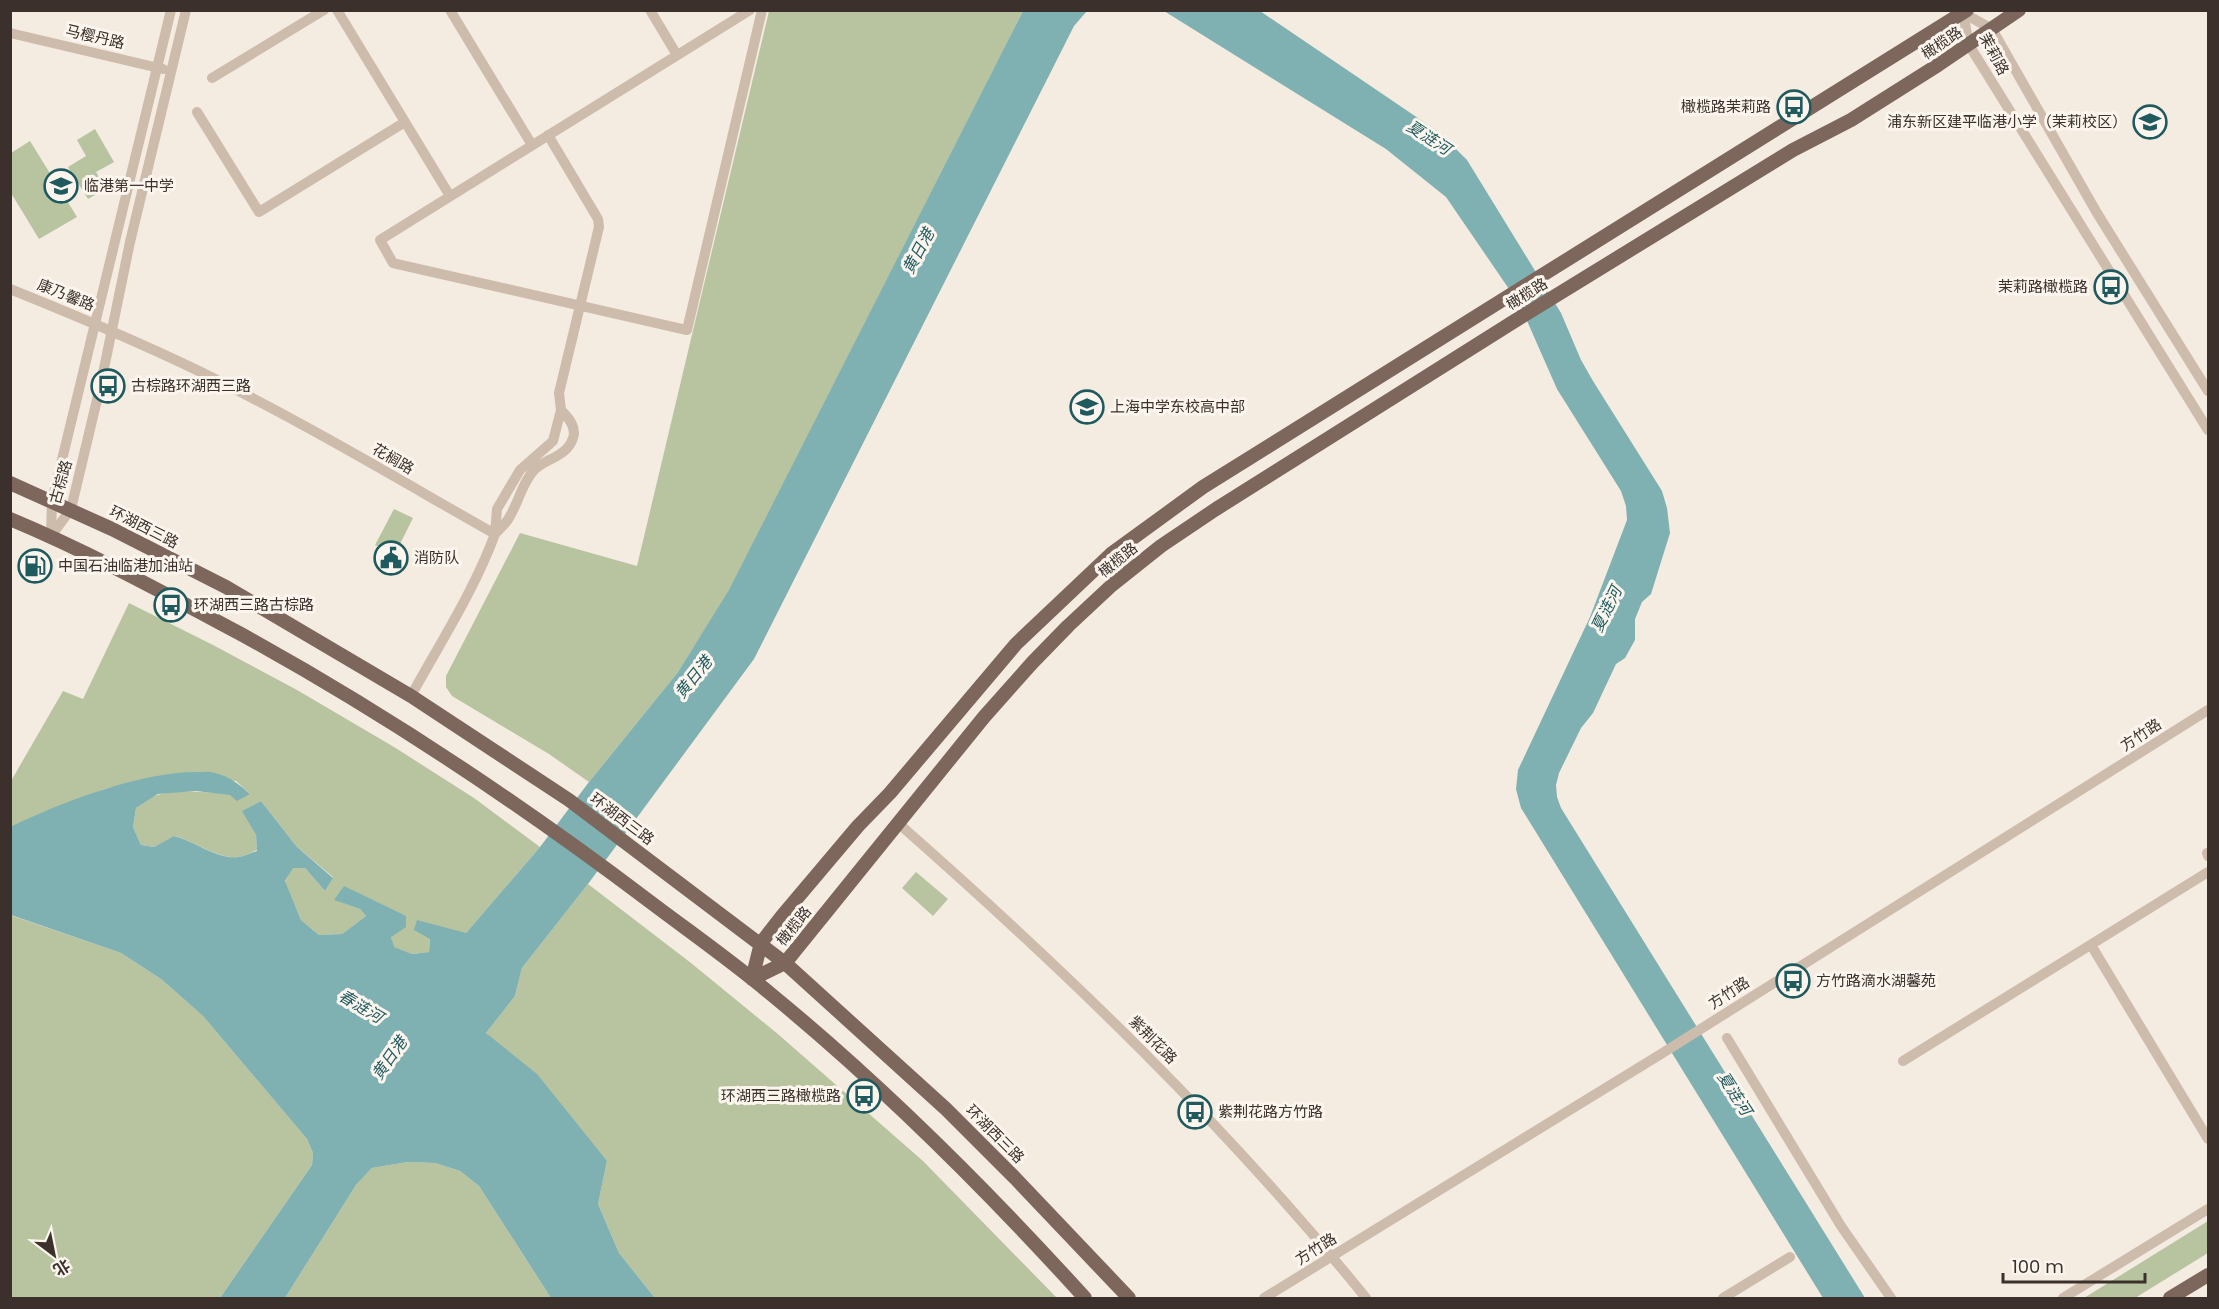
<svg xmlns="http://www.w3.org/2000/svg" width="2219" height="1309" viewBox="0 0 2219 1309" font-family="Poppins,'Noto Sans SC',sans-serif">
<style>
.green{fill:#b8c4a0}
.water{fill:#7fb0b2}
.lines{fill:none;stroke-linecap:round;stroke-linejoin:round}
.minor{stroke:#cdbbac;stroke-width:10}
.major{stroke:#7d675c;stroke-width:14}
.labels{text-anchor:middle;stroke-width:6;stroke-linejoin:round;paint-order:stroke}
.street-label{font-size:15px;fill:#3b302b;stroke:#fbf5ee}
.poi-label{font-size:15px;fill:#3b302b;stroke:#fbf5ee;text-anchor:start}
.water-label{font-size:16px;font-style:italic;fill:#1f5a5e;stroke:#fbf5ee}
</style>
<rect width="100%" height="100%" fill="#f4ebe1"/>
<path class="green" d="M769 11H1023L730 590 678 672 589 782 549 754 452 696 446 687V676L520 533 637 566Z
M95 129 114 162 96 172 106 189 88 199 68 167 86 156 77 140Z
M30 141 77 217 39 239 11 193V153Z
M394 509 413 518 395 554 375 545Z
M129 603 213 645 297 690 394 747 474 798 540 847 466 933 430 939 429 952 412 954 393 947 391 937 406 916 335 900 360 909 366 916 342 934 319 935 301 920 285 882 292 868H305L325 891 333 877 297 847 261 801 243 811 256 835 257 850C252 852 245 856 239 857 219 860 194 841 175 836L154 847 141 845 133 827 136 808C143 804 152 796 161 794 190 788 220 795 250 794L236 781 150 778 105 789 11 827V781L63 691 83 699Z
M916 872 948 899 933 916 902 888Z
M588 884 691 963 779 1035 923 1161 1057 1298H655L619 1253 598 1204 607 1161 486 1033 515 996 522 968Z
M10 915 121 953 161 979 203 1016 307 1139 313 1153 312 1165 220 1298H11Z
M408 1162 435 1163 460 1171 479 1186 551 1298H285L356 1185 372 1168Z
M2208 1221V1253L2135 1298H2084Z"/>
<path class="water" d="M1023 11H1087L1074 26 754 659 588 884 522 968 515 996 486 1033 537 1074 607 1161 598 1204 619 1253 655 1298H551L479 1186 460 1171 435 1163 408 1162 372 1168 356 1185 285 1298H220L312 1165 313 1153 307 1139 203 1016 161 979 121 953 11 915 10 827C62 802 140 772 197 772 203 772 210 771 215 773 229 776 240 785 250 794L237 801 230 795 196 791 158 794 136 808 133 827 141 845 154 847 174 836C195 841 217 860 239 857 245 856 251 853 257 851L256 835 242 811 261 801 297 847 333 878 325 891 305 868H293L285 881 301 920 319 935 342 934 366 916 360 909 334 900 344 886 406 916V927L391 937 394 947 412 954 429 952 430 939 414 930 417 920 466 933 540 847 589 782 678 672 729 590Z
M1164 11H1260L1440 133 1467 160 1561 313 1581 360 1593 381 1662 491 1667 508 1670 533 1651 594 1642 602 1635 619V640L1625 658 1616 664 1593 713 1581 728 1559 773 1556 785 1557 797 1561 808 1865 1298H1823L1521 808 1516 789 1518 770 1590 617 1627 520 1626 506 1621 491 1557 389 1520 305 1446 197 1386 149Z"/>
<g class="lines">
<path class="minor" d="M337 10 450 196
M450 10 532 145
M650 10 677 55
M750 10 380 240 393 263 687 330 762 10
M1963 13 1969 45 2208 430
M1963 13 1992 29 2097 213 2208 391
M10 33 163 69
M212 78 324 10
M197 112 259 212 405 122
M10 289C82 318 154 348 223 383 316 430 405 483 495 534 474 591 440 643 411 696
M495 534 497 509 520 470 553 441 561 410 559 393 599 227 598 219 548 135
M495 534C500 528 507 523 510 516 519 501 522 483 534 470 546 458 567 457 573 438 577 427 568 417 561 410
M51 536 71 509 101 383 130 242 186 10
M51 536 52 501 171 10
M898 823C1065 970 1226 1125 1366 1298
M2207 853 2208 856
M2091 945 2208 1139
M1727 1038 1841 1226 1891 1298
M1903 1061 2208 872
M1264 1298 1661 1054 2208 710
M1723 1298 1790 1257
M2063 1298 2208 1209"/>
<path class="major" d="M10 483 112 529 226 587 411 696 569 800 785 963 946 1109 1015 1178 1129 1298
M10 519C89 552 164 593 239 633 383 712 518 802 649 901 690 932 733 962 772 995 884 1087 988 1191 1085 1298
M752 979 785 963 984 717 1032 663 1068 626 1112 585 1161 546 1216 509 1521 317 1793 150 1851 120 1938 65 2019 10
M752 979 761 943 782 916 858 826 890 793 1016 644 1111 554 1203 487 1967 10
M2170 1298 2208 1275"/>
</g>
<defs>
<symbol id="bus-ring" viewBox="-11 -11 22 22"><circle r="9.5" fill="#fbf5ee" stroke="#1f5a5e" stroke-width="1.5"/><path d="M-5-6H5V4H4V6H2V4H-2V6H-4V4H-5ZM-3.5-4V0h7V-4ZM-3.5 1.2v1.5H-2V1.2ZM2 1.2v1.5H3.5V1.2Z" fill="#1f5a5e"/></symbol>
<symbol id="school-ring" viewBox="-11 -11 22 22"><circle r="9.5" fill="#fbf5ee" stroke="#1f5a5e" stroke-width="1.5"/><path d="M0-5L7-2L0 1L-7-2ZM-4 1L0 2.5L4 1V4Q0 6-4 4Z" fill="#1f5a5e"/></symbol>
<symbol id="civic-ring" viewBox="-11 -11 22 22"><circle r="9.5" fill="#fbf5ee" stroke="#1f5a5e" stroke-width="1.5"/><path d="M-.6-6.5H3V-4.5H.6V-3L4-1V1h2V6H-6V1h2V-1L-.6-3ZM-1.2 2.5V6h2.4V2.5Z" fill="#1f5a5e"/></symbol>
<symbol id="fuel-ring" viewBox="-11 -11 22 22"><circle r="9.5" fill="#fbf5ee" stroke="#1f5a5e" stroke-width="1.5"/><path d="M-5.5-6h7V0h2V4h1.3V-2.5L3-4.5l.8-.8L6-3V5H2.5V1h-1V6h-7ZM-4.2-4.7v3.2H.2V-4.7Z" fill="#1f5a5e"/></symbol>
</defs>
<g fill-rule="evenodd">
<use href="#bus-ring" x="1775" y="88" width="38" height="38"/>
<use href="#school-ring" x="2131" y="103" width="38" height="38"/>
<use href="#school-ring" x="42" y="167" width="38" height="38"/>
<use href="#bus-ring" x="2092" y="268" width="38" height="38"/>
<use href="#bus-ring" x="89" y="367" width="38" height="38"/>
<use href="#school-ring" x="1068" y="388" width="38" height="38"/>
<use href="#civic-ring" x="372" y="539" width="38" height="38"/>
<use href="#fuel-ring" x="16" y="547" width="38" height="38"/>
<use href="#bus-ring" x="152" y="586" width="38" height="38"/>
<use href="#bus-ring" x="1774" y="962" width="38" height="38"/>
<use href="#bus-ring" x="845" y="1077" width="38" height="38"/>
<use href="#bus-ring" x="1176" y="1093" width="38" height="38"/>
</g>
<g class="labels">
<g class="street-label">
<text transform="translate(95 37) rotate(13)" y="5">马樱丹路</text>
<text transform="translate(1942 43) rotate(-34)" y="5">橄榄路</text>
<text transform="translate(1994 54) rotate(62)" y="5">茉莉路</text>
<text transform="translate(1527 294) rotate(-32)" y="5">橄榄路</text>
<text transform="translate(66 295) rotate(22)" y="5">康乃馨路</text>
<text transform="translate(393 459) rotate(30)" y="5">花榈路</text>
<text transform="translate(61 482) rotate(-74)" y="5">古棕路</text>
<text transform="translate(144 527) rotate(27)" y="5">环湖西三路</text>
<text transform="translate(1118 560) rotate(-39)" y="5">橄榄路</text>
<text transform="translate(2141 735) rotate(-33)" y="5">方竹路</text>
<text transform="translate(622 819) rotate(37)" y="5">环湖西三路</text>
<text transform="translate(794 926) rotate(-51)" y="5">橄榄路</text>
<text transform="translate(1729 993) rotate(-33)" y="5">方竹路</text>
<text transform="translate(1153 1040) rotate(45)" y="5">紫荆花路</text>
<text transform="translate(995 1134) rotate(45)" y="5">环湖西三路</text>
<text transform="translate(1316 1249) rotate(-32)" y="5">方竹路</text>
</g>
<g class="poi-label">
<text x="1771" y="112" text-anchor="end">橄榄路茉莉路</text>
<text x="2127" y="127" text-anchor="end">浦东新区建平临港小学（茉莉校区）</text>
<text x="84" y="191">临港第一中学</text>
<text x="2088" y="292" text-anchor="end">茉莉路橄榄路</text>
<text x="131" y="391">古棕路环湖西三路</text>
<text x="1110" y="412">上海中学东校高中部</text>
<text x="414" y="563">消防队</text>
<text x="58" y="571">中国石油临港加油站</text>
<text x="194" y="610">环湖西三路古棕路</text>
<text x="1816" y="986">方竹路滴水湖馨苑</text>
<text x="841" y="1101" text-anchor="end">环湖西三路橄榄路</text>
<text x="1218" y="1117">紫荆花路方竹路</text>
</g>
<g class="water-label">
<text transform="translate(1429 137) rotate(33)" y="6">夏涟河</text>
<text transform="translate(918 251) rotate(-62)" y="6">黄日港</text>
<text transform="translate(1606 609) rotate(-64)" y="6">夏涟河</text>
<text transform="translate(693 677) rotate(-51)" y="6">黄日港</text>
<text transform="translate(361 1006) rotate(31)" y="6">春涟河</text>
<text transform="translate(389 1058) rotate(-55)" y="6">黄日港</text>
<text transform="translate(1735 1093) rotate(57)" y="6">夏涟河</text>
</g>
</g>
<rect width="2219" height="1309" fill="none" stroke="#3b302b" stroke-width="24"/>
<g transform="translate(54 1255) rotate(148)" stroke="#fbf5ee" stroke-width="4.5" paint-order="stroke">
<path d="M0-4.5L10 22L0 15L-10 22Z" fill="#3b302b"/>
<text y="-9" font-size="16" font-weight="bold" text-anchor="middle" fill="#3b302b">北</text>
</g>
<path d="M2003 1273v9h142v-9" fill="none" stroke="#3b302b" stroke-width="3"/>
<text x="2012" y="1273" font-size="18" fill="#3b302b" stroke="#fbf5ee" stroke-width="4.5" paint-order="stroke">100 m</text>
</svg>
